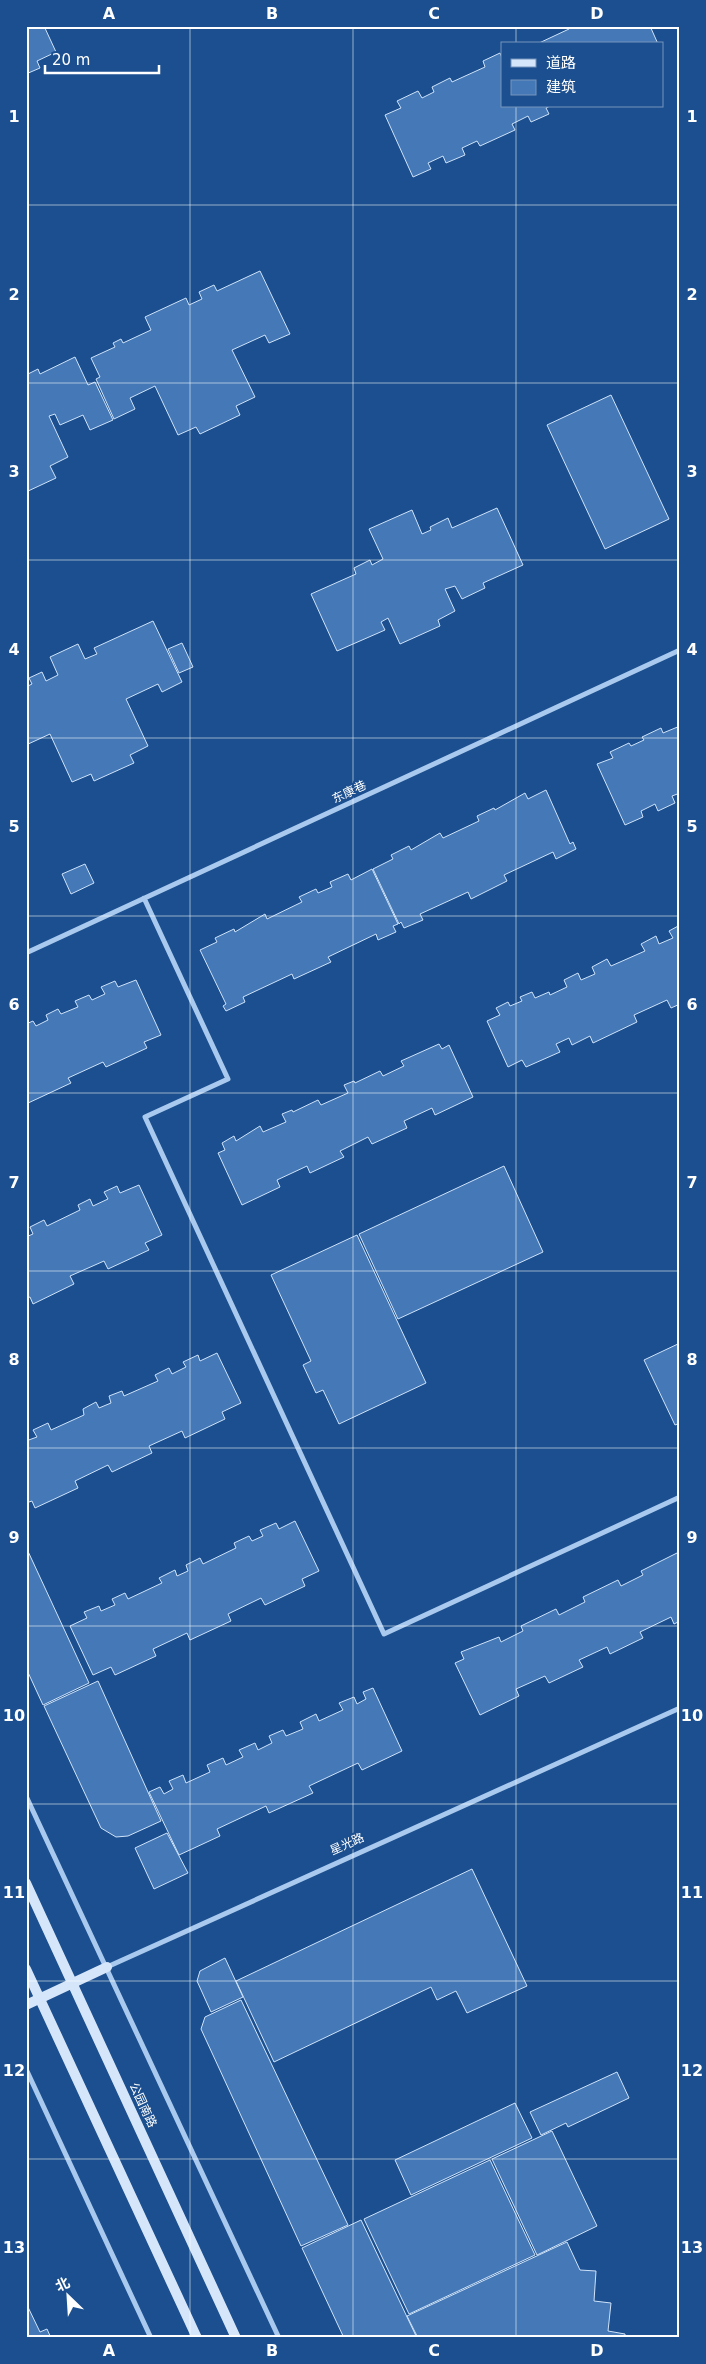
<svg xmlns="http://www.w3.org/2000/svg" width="706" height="2364" viewBox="0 0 706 2364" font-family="'DejaVu Sans','Noto Sans SC',sans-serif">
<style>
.building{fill:#4478b7;stroke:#cfe3fa}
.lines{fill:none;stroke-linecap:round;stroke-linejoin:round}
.street{stroke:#a9c9ee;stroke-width:5}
.secondary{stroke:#d6e6fa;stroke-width:10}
.grid{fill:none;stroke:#fff;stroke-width:1;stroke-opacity:0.55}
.labels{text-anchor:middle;stroke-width:4.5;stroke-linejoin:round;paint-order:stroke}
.street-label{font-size:12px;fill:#fff;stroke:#1b4f8f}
.neatline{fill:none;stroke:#fff;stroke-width:2}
.grid-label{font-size:16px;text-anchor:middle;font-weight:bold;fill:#fff}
</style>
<rect width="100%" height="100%" fill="#1b4f8f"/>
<path class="building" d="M26 26H44L56 52 37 61 40 68 26 74Z
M568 26H650L658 44H537L569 29Z
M500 53 502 58V106H550L546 108 549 114 531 122 528 116 512 124 515 130 480 146 477 141 462 148 465 155 446 163 443 156 428 163 431 169 413 177 385 115 401 108 397 101 418 91 422 98 434 92 432 87 450 78 452 82 485 67 483 61Z
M260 271 290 334 269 343 265 335 232 350 255 397 236 406 240 415 200 434 196 427 178 435 155 386 130 398 135 409 114 419 96 379 100 377 91 358 115 347 113 343 121 339 123 343 151 330 145 317 186 298 189 305 202 299 199 292 214 285 217 291Z
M75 357 88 385 95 382 113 420 90 430 83 415 60 425 55 414 49 416 68 457 50 466 56 478 26 492V375L38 369 40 374Z
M611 395 669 519 605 549 547 425Z
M497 508 523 565 483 583 485 588 462 599 455 586 445 589 455 611 438 620 440 626 400 644 388 618 381 622 385 630 337 651 311 594 356 574 354 568 370 560 372 565 383 559 369 529 412 510 422 534 431 530 430 527 448 518 452 528Z
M153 621 182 682 162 692 158 684 126 699 148 746 130 755 134 763 94 781 91 774 72 782 50 734 26 745V687L32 684 29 678 42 672 46 681 58 675 50 657 78 644 85 659 97 654 94 648Z
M182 643 193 667 179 673 168 649Z
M680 726V793L672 796 675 803 658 811 655 804 641 811 643 817 625 825 597 764 613 758 610 752 629 743 631 746 644 740 642 737 661 728 663 733Z
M546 790 570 844 573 842 576 849 556 859 553 852 504 875 507 881 471 899 468 892 420 914 423 920 404 928 401 922 399 924 373 869 393 859 391 855 409 846 411 850 440 833 443 838 479 821 477 816 494 808 495 810 525 793 528 799Z
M85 864 94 883 71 894 62 874Z
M372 869 398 924 393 926 396 932 378 940 376 934 328 957 331 962 294 979 292 974 243 997 245 1002 226 1011 223 1006 226 1004 200 950 217 942 215 938 234 929 235 932 265 914 267 919 302 902 299 897 316 889 318 893 332 887 330 882 348 874 351 880Z
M680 925V1004L671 1008 667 1000 634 1015 637 1022 593 1043 590 1036 572 1045 569 1038 556 1044 560 1052 526 1067 522 1060 508 1067 487 1021 500 1015 496 1008 508 1002 510 1006 522 1001 520 997 532 992 535 998 549 992 550 995 567 987 564 980 578 973 581 980 595 974 592 967 607 959 611 966 645 951 641 944 656 936 659 944 673 938 669 931Z
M136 980 161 1035 144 1042 147 1048 106 1067 103 1062 68 1078 71 1083 26 1104V1024L33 1021 36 1026 48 1020 46 1015 58 1009 61 1014 78 1007 75 1001 89 995 92 1000 105 994 101 987 115 981 118 987Z
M439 1044 442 1049 449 1045 473 1097 435 1115 432 1108 404 1121 407 1128 372 1144 368 1137 340 1151 344 1157 310 1173 307 1166 277 1180 280 1187 242 1205 218 1153 225 1150 222 1143 234 1136 236 1141 260 1126 263 1132 286 1122 282 1114 292 1110 293 1112 318 1100 321 1105 348 1093 344 1085 354 1081 355 1083 380 1071 383 1076 404 1066 401 1061Z
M504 1166 543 1252 398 1319 359 1234Z
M139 1185 162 1235 145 1243 149 1250 108 1269 104 1261 70 1276 74 1284 33 1304 30 1297 26 1298V1237L33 1234 30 1227 44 1220 47 1226 80 1210 78 1205 90 1199 93 1206 108 1199 104 1192 117 1186 120 1193Z
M357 1235 426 1383 339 1424 323 1390 316 1393 303 1365 311 1361 271 1275Z
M680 1343V1423L675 1425 644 1360Z
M217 1353 241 1403 222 1412 225 1419 185 1438 182 1431 149 1446 152 1453 112 1472 108 1465 75 1481 78 1488 35 1508 32 1501 26 1503V1441L37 1437 33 1430 48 1423 51 1430 84 1415 83 1409 96 1402 99 1408 111 1403 109 1396 122 1391 124 1396 158 1381 155 1375 169 1368 172 1374 186 1367 183 1362 198 1355 200 1361Z
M295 1521 319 1571 302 1579 305 1586 265 1605 261 1598 228 1614 231 1621 190 1640 187 1633 153 1649 156 1656 115 1675 111 1667 93 1675 70 1626 87 1618 84 1612 99 1606 101 1611 115 1605 112 1599 125 1593 128 1599 162 1583 159 1578 175 1570 177 1576 188 1571 186 1565 200 1558 203 1564 236 1548 234 1543 249 1536 252 1541 263 1536 260 1530 276 1523 279 1529Z
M26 1547 89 1683 43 1705 26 1668Z
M677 1553 680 1558V1621L674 1624 671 1617 640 1632 643 1638 610 1654 607 1647 579 1660 583 1667 549 1683 545 1676 516 1689 519 1696 480 1715 455 1663 464 1659 461 1652 499 1637 501 1642 523 1631 521 1626 556 1609 559 1615 585 1602 583 1597 618 1580 621 1586 643 1575 641 1571Z
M98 1681 161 1821 128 1836 116 1837 101 1828 44 1706Z
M373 1688 402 1751 362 1770 358 1763 309 1786 313 1793 269 1813 266 1806 217 1829 220 1836 179 1855 149 1792 160 1787 164 1794 173 1789 169 1781 183 1775 186 1783 210 1772 207 1765 223 1758 226 1765 243 1757 239 1750 255 1743 258 1750 272 1743 269 1736 283 1730 286 1736 303 1729 300 1722 316 1714 319 1721 343 1710 339 1703 354 1697 357 1704 366 1699 363 1692Z
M167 1833 188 1873 154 1889 135 1848Z
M472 1869 527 1986 467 2013 456 1991 437 2000 431 1987 274 2062 236 1981Z
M225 1958 243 1997 211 2012 197 1981 200 1971Z
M241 2000 348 2225 301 2246 201 2029 205 2017Z
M617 2072 629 2098 568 2127 566 2123 541 2135 530 2112Z
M515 2103 532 2138 411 2195 395 2160Z
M552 2131 597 2226 537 2255 492 2159Z
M490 2160 535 2255 409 2314 364 2219Z
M361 2220 417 2338H344L302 2248Z
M567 2242 580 2270 596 2271 594 2301 611 2303 608 2331 625 2334V2338H418L407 2316Z
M26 2303 40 2332 47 2329 51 2338H26Z"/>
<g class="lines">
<path class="street" d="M144 898 228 1079 145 1117 384 1634 680 1497
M26 953 680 650
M26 1796 279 2338
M107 1967 680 1708
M26 2069 151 2338"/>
<path class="secondary" d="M26 1883 236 2338
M26 1969 197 2338
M26 2005 107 1967"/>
</g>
<path class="grid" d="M190 26V2338M353 26V2338M516 26V44M516 106V2338M26 205H680M26 383H680M26 560H680M26 738H680M26 916H680M26 1093H680M26 1271H680M26 1448H680M26 1626H680M26 1804H680M26 1981H680M26 2159H680"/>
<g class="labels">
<g class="street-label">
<text transform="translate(349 792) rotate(-25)" y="4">东康巷</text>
<text transform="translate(347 1844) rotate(-24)" y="4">星光路</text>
<text transform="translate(143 2105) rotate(65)" y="4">公园南路</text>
</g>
</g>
<rect width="706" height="2364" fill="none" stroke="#1b4f8f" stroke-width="55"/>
<rect x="501" y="42" width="162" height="65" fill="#1b4f8f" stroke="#7695bc"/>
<rect x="511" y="59" width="25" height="8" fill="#d6e6fa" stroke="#7695bc"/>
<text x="546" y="68" font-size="15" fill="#ffffff">道路</text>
<rect x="511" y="80" width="25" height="15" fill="#4478b7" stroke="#7695bc"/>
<text x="546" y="92" font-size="15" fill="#ffffff">建筑</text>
<g transform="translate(68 2296) rotate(335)" stroke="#1b4f8f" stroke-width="4" paint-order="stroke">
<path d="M0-4L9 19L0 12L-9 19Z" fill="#ffffff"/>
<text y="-8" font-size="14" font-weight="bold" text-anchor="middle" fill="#ffffff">北</text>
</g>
<path d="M45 65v8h114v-8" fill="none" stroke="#ffffff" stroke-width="2.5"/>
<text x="52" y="65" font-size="15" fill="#ffffff" stroke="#1b4f8f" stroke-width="4" paint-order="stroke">20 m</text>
<rect x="28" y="28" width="650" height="2308" class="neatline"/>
<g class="grid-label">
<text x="109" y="19">A</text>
<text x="272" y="19">B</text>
<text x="434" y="19">C</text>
<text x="597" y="19">D</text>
<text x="14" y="122">1</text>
<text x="692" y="122">1</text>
<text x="14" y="300">2</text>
<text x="692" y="300">2</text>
<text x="14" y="477">3</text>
<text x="692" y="477">3</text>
<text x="14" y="655">4</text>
<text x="692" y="655">4</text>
<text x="14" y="832">5</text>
<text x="692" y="832">5</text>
<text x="14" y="1010">6</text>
<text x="692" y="1010">6</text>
<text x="14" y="1188">7</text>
<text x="692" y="1188">7</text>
<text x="14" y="1365">8</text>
<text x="692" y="1365">8</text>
<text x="14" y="1543">9</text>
<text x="692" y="1543">9</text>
<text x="14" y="1721">10</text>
<text x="692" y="1721">10</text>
<text x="14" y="1898">11</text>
<text x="692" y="1898">11</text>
<text x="14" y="2076">12</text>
<text x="692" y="2076">12</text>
<text x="14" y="2253">13</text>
<text x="692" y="2253">13</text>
<text x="109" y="2356">A</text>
<text x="272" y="2356">B</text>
<text x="434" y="2356">C</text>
<text x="597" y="2356">D</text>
</g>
</svg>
